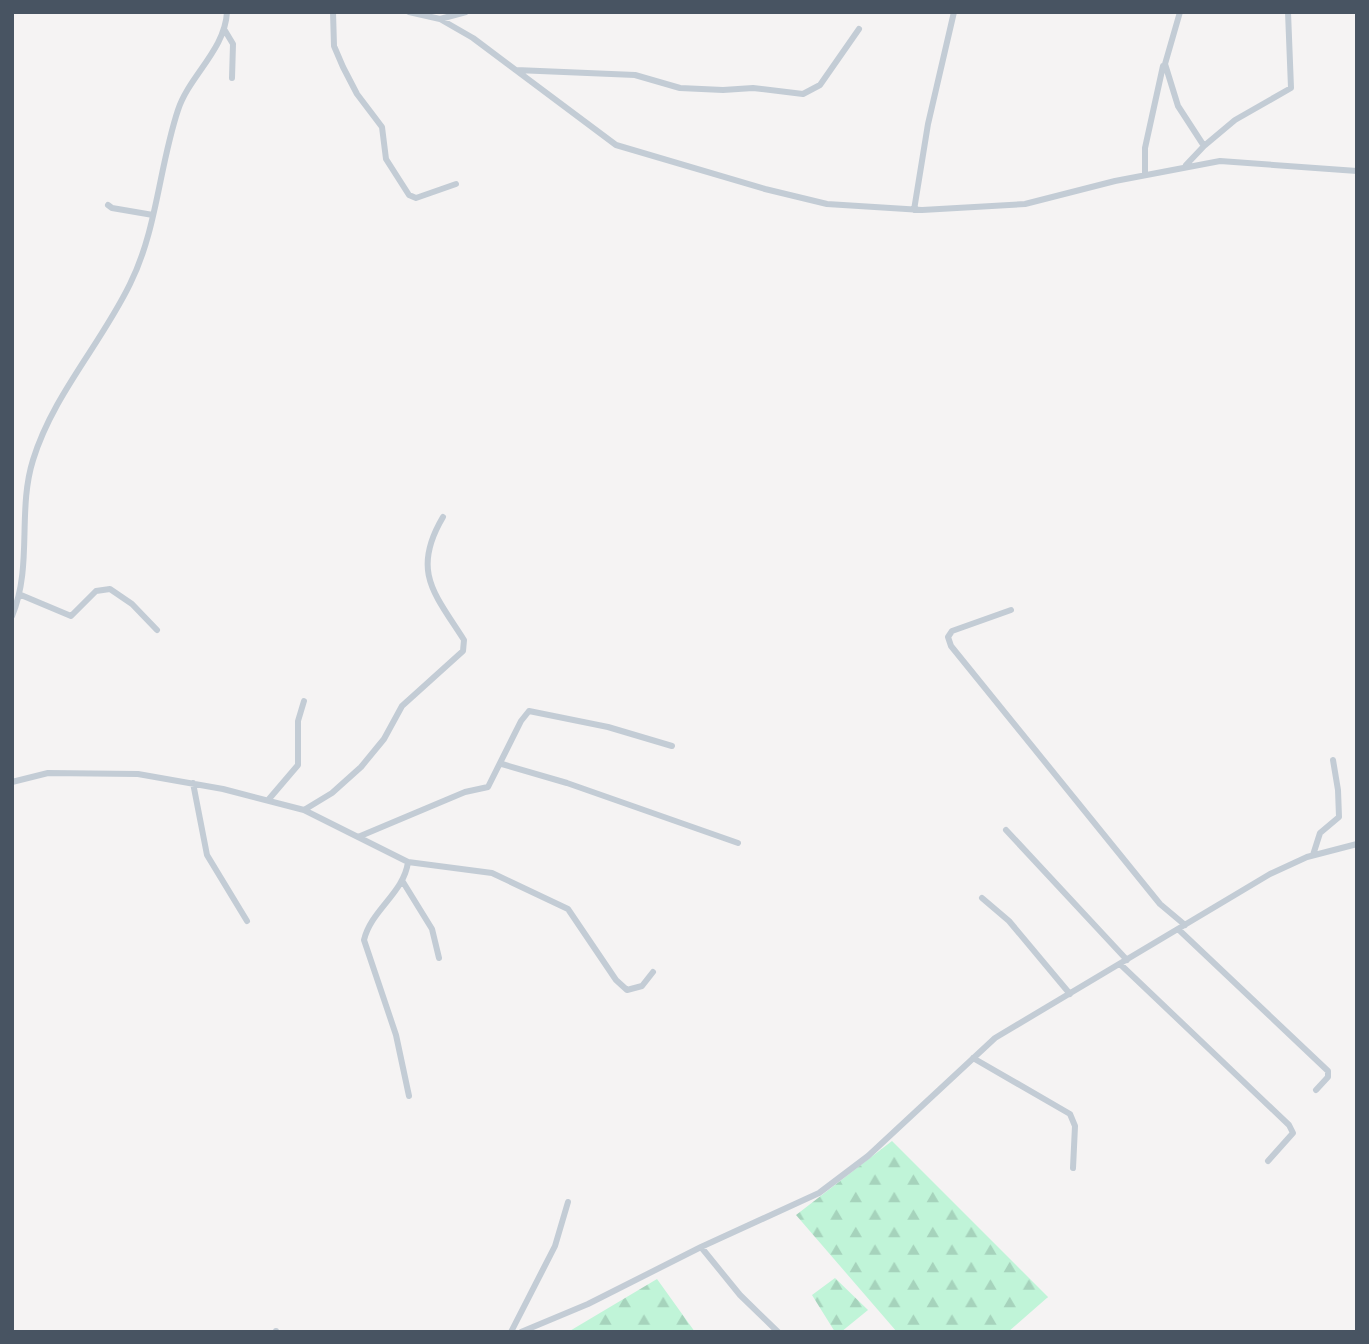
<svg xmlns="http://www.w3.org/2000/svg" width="1369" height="1344" viewBox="0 0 1369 1344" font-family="'Sofia Sans Condensed',sans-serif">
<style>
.forest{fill:url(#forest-firs)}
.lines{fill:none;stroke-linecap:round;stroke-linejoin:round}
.minor{stroke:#c3ccd5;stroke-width:6}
</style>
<defs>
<pattern id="forest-firs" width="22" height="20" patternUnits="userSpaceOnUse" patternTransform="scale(1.75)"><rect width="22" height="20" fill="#c0f4d8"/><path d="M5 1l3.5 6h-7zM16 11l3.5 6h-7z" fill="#a6d3bc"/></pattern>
</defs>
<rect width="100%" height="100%" fill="#f5f3f3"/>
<path class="forest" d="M892 1141 1048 1297 1008 1332H897L796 1215Z
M835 1278 868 1310 841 1332H835L812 1295Z
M657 1279 695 1332H568Z"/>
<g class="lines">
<path class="minor" d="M333 12 334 46 343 67 357 94 382 127 386 159 409 195 416 198 456 184
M409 12 440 19 473 38 616 145 765 189 827 204 922 210 1025 204 1115 181 1220 161 1357 171
M1180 12 1165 64 1178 106 1204 146 1186 165
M440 19 466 12
M224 29 233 44 232 78
M516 70 635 75 680 88 723 90 753 88 803 94 820 85 859 29
M1204 146 1235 120 1291 88 1288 12
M1145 174V148L1163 66
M108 205 112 208 153 215
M914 210 928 124 954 12
M21 595 71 616 96 591 110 589 132 604 157 630
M1011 610 952 631 948 637 951 646 1160 904 1185 925
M12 616C33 566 17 511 33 460 53 395 101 344 130 284 157 230 159 167 178 110 189 76 225 50 227 12
M502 764 567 783 738 843
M12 782 48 773 138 774 223 789 304 810 408 862 492 873 568 909 616 980 627 990 642 986 653 972
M193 783 207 855 247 921
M269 799 298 765V721L304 701
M304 810 332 793 361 767 384 739 402 706 463 651 464 640C434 593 411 571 443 517
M1006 830 1127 960
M358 837 465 792 488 787 521 721 529 711 608 727 672 746
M1313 855 1320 833 1339 817 1338 790 1333 760
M408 862C404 893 371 910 364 940L396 1035 409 1096
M403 882 432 929 439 958
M982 898 1009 921 1070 994
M1178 929 1328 1071V1077L1316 1090
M1120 964 1289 1125 1293 1133 1268 1161
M973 1058 1070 1114 1075 1126 1073 1168
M701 1247 740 1295 778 1332
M276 1331V1332
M511 1332 555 1246 568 1202
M521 1332 588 1304 701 1247 819 1193 868 1156 995 1038 1270 874 1307 857 1357 844"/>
</g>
<rect width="1369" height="1344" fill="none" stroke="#485462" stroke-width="28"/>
</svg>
